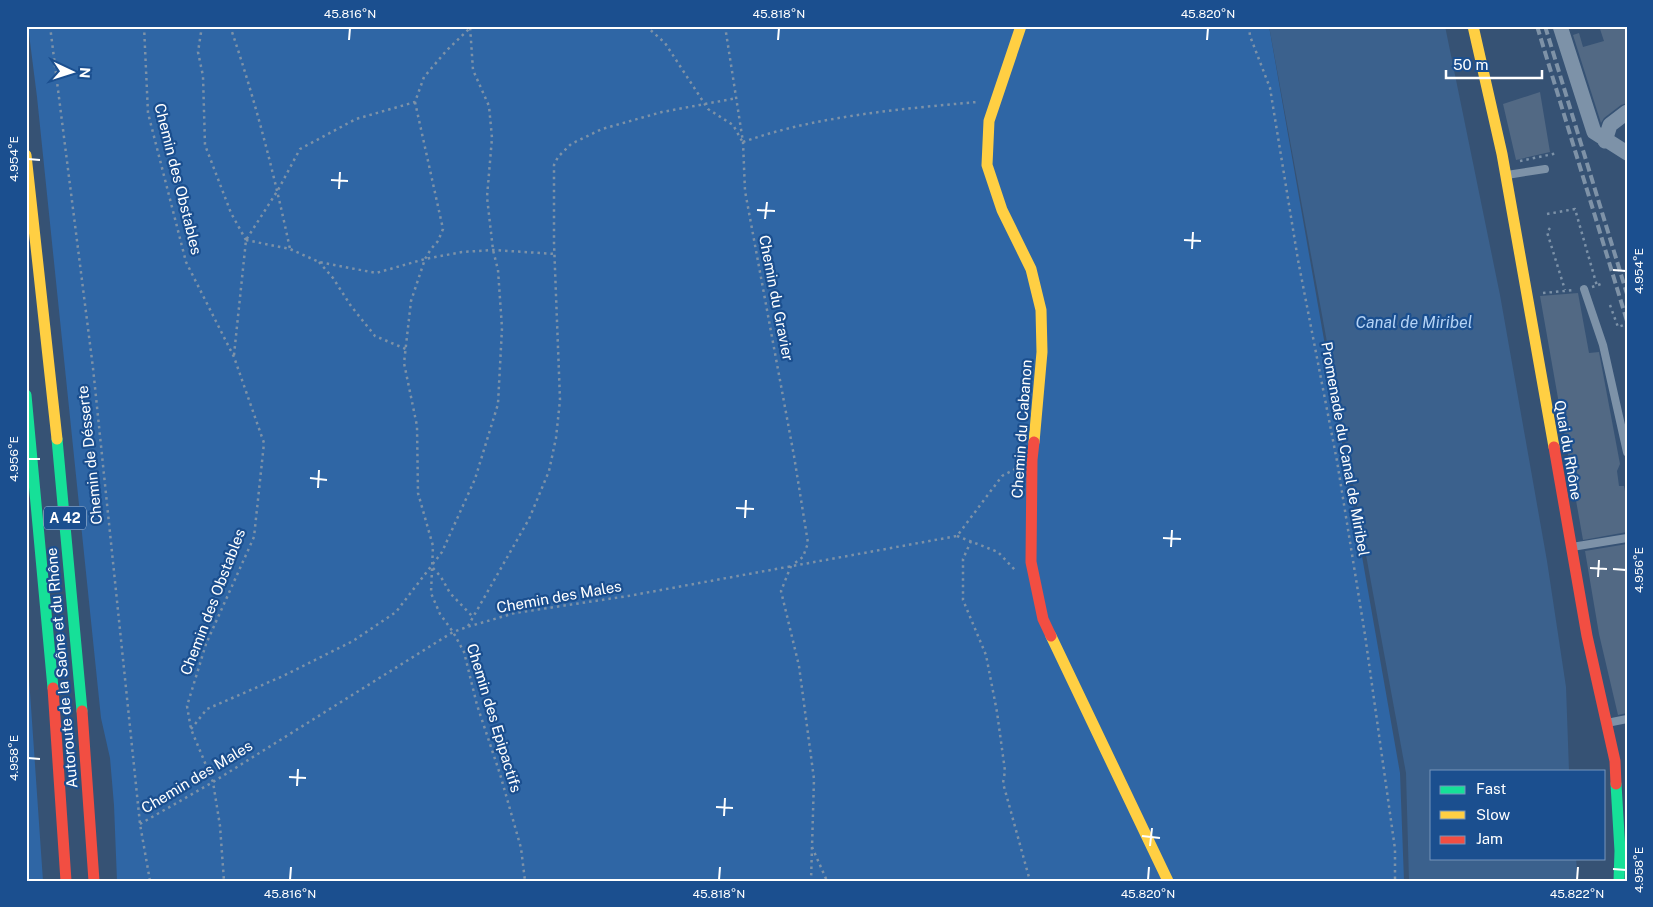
<svg xmlns="http://www.w3.org/2000/svg" width="1653" height="907" viewBox="0 0 1653 907" font-family="'Public Sans',sans-serif">
<style>
.green{fill:#2f66a5}
.water{fill:#3b618d}
.building{fill:#526984}
.lines{fill:none;stroke-linecap:round;stroke-linejoin:round}
.path{stroke:#7d92a8;stroke-width:2.5;stroke-dasharray:2.5 4;stroke-linecap:butt}
.lane{stroke:#7d92a8;stroke-width:8}
.street{stroke:#7d92a8;stroke-width:15}
.fast{stroke:#16e098;stroke-width:11}
.slow{stroke:#ffcf43;stroke-width:11}
.jam{stroke:#f24e42;stroke-width:11}
.rail{stroke:#7e92a7;stroke-width:4;stroke-dasharray:9 4;stroke-linecap:butt}
.ticks{fill:none;stroke:#fff;stroke-width:2}
.labels{text-anchor:middle;stroke-width:4.5;stroke-linejoin:round;paint-order:stroke}
.shield{fill:#1b4f8f;stroke:#bbcadd;stroke-width:1}
.shield-label{font-size:14px;font-weight:bold;fill:#fff}
.street-label{font-size:15px;fill:#fff;stroke:#1b4f8f}
.water-label{font-size:16px;font-style:italic;fill:#b5d3f5;stroke:#1b4f8f}
.neatline{fill:none;stroke:#fff;stroke-width:2}
.ticks-label{font-size:12px;text-anchor:middle;fill:#fff}
</style>
<rect width="100%" height="100%" fill="#365274"/>
<path class="green" d="M28 26H1269L1400 773 1404 881H117L114 805 110 758 101 718 37 97Z
M26 634 43 881H26Z"/>
<path class="water" d="M1269 26H1445L1500 295 1547 561 1566 687 1569 771H1432V858H1576L1578 881H1409L1406 773Z"/>
<path class="building" d="M1599 26H1627V103L1621 105 1604 118 1601 123 1573 35 1579 33 1583 47 1604 41Z
M1540 92 1550 152 1516 160 1503 104Z
M1578 293 1589 353 1599 352 1620 464 1617 471 1619 486H1624L1627 501V532L1583 540 1540 296Z
M1627 544V713L1618 715 1599 634 1585 551Z"/>
<g class="lines">
<path class="path" d="M50 26 93 368 140 824 150 881
M144 26 148 113 186 262 234 357 264 443 254 537 206 644 187 706 191 729 213 782 220 826 224 881
M202 26 198 52 203 76 205 145 231 213 246 240
M230 26C255 99 274 173 290 249
M646 26 665 43 708 109 733 125 742 141
M725 26 743 142 745 191 794 456 808 543 803 557 792 565
M1249 26 1250 36 1270 88 1298 260 1337 461 1365 635 1395 849V881
M415 102 443 229 438 241 431 249 425 259 411 301 404 363 417 426 418 493 433 546 431 593 440 614 453 632 464 652 477 705 500 774 521 848 525 881
M743 142C816 116 900 109 977 102
M1520 161 1558 153
M1547 214 1575 209 1597 286
M1550 228 1547 232 1565 290
M246 240 290 249 319 262 376 273 425 259 462 252 493 250 555 254
M319 262 333 278 351 306 375 336 406 349
M1592 287 1601 284
M1543 293 1574 290
M1610 305 1618 327 1627 324
M234 355 246 240 278 190 300 149 356 119 415 102 424 77 447 50 470 28 475 26
M957 536 998 552 1015 570
M971 541 963 559V600L986 655 997 712 1005 771 1003 783 1030 881
M791 566 781 591 799 666 814 779 811 881
M433 568 441 577 450 593 473 617
M468 626 529 519 549 471 556 438 560 400 554 243V165L558 157 571 144 602 129 662 112 737 98
M191 729 207 709 283 676 353 641 396 612 442 552 475 479 498 404 502 328 498 270 493 250 487 197 492 138 489 106 473 70 470 26
M140 824 213 782 453 632 467 627 515 613 628 596 957 536 1002 476 1015 469
M812 847 827 881"/>
<path class="lane" d="M1507 175 1545 169
M1584 289 1603 345 1627 452
M1572 547 1627 538
M1607 723 1627 719"/>
<path class="street" d="M1560 26 1594 132 1627 153
M1605 141 1610 125 1627 112"/>
<path class="fast" d="M26 395 53 688
M57 439 82 711
M1616 784 1620 851 1619 881"/>
<path class="slow" d="M1021 26 989 121 987 165 1002 210 1031 269 1041 310 1042 352 1034 442
M1473 26 1502 154 1554 447
M26 155 57 439
M1051 636 1168 881"/>
<path class="jam" d="M1034 442 1032 460 1031 562 1043 619 1051 636
M1554 447 1587 636 1615 761 1616 784
M53 688 66 881
M82 711 94 881"/>
<path class="rail" d="M1537 26 1627 321
M1545 26 1627 294"/>
</g>
<path class="ticks" d="M349 40 350 28M778 40 779 28M1207 40 1208 28M28 159 40 160M331 180 348 181M339 189 340 172M757 210 775 211M765 219 767 202M1184 240 1201 241M1192 249 1193 232M1613 270 1626 271M28 459H40M310 478 327 480M318 488 319 470M736 508 754 509M745 518 746 500M1163 538 1181 539M1171 547 1172 530M1590 568 1607 569M1613 569 1626 570M1598 577 1599 560M28 758 40 759M289 777 306 778M297 786 298 769M716 807 733 808M724 816 725 798M1142 836 1160 838M1150 846 1152 828M1613 869 1626 870M290 880 291 867M719 880 720 867M1148 880 1149 867M1577 880 1578 867"/>
<g class="labels">
<rect class="shield" x="44" y="506.5" width="42" height="23" rx="4"/>
<g class="shield-label">
<text x="65" y="523">A 42</text>
</g>
<g class="street-label">
<text transform="translate(178 179) rotate(76)" y="5">Chemin des Obstables</text>
<text transform="translate(776 298) rotate(79)" y="5">Chemin du Gravier</text>
<text transform="translate(1022 429) rotate(-86)" y="5">Chemin du Cabanon</text>
<text transform="translate(1345 449) rotate(80)" y="5">Promenade du Canal de Miribel</text>
<text transform="translate(1568 450) rotate(80)" y="5">Quai du Rhône</text>
<text transform="translate(90 455) rotate(-96)" y="5">Chemin de Désserte</text>
<text transform="translate(559 597) rotate(-10)" y="5">Chemin des Males</text>
<text transform="translate(213 602) rotate(-69)" y="5">Chemin des Obstables</text>
<text transform="translate(62 668) rotate(-95)" y="5">Autoroute de la Saône et du Rhône</text>
<text transform="translate(494 718) rotate(73)" y="5">Chemin des Epipactifs</text>
<text transform="translate(197 777) rotate(-31)" y="5">Chemin des Males</text>
</g>
<g class="water-label">
<text x="1414" y="328">Canal de Miribel</text>
</g>
</g>
<rect width="1653" height="907" fill="none" stroke="#1b4f8f" stroke-width="55"/>
<rect x="1430" y="770" width="175" height="90" fill="#1b4f8f" stroke="#7695bc"/>
<rect x="1440" y="786" width="25" height="8" fill="#16e098" stroke="#7695bc"/>
<text x="1476" y="794" font-size="15" fill="#ffffff">Fast</text>
<rect x="1440" y="811" width="25" height="8" fill="#ffcf43" stroke="#7695bc"/>
<text x="1476" y="820" font-size="15" fill="#ffffff">Slow</text>
<rect x="1440" y="836" width="25" height="8" fill="#f24e42" stroke="#7695bc"/>
<text x="1476" y="844" font-size="15" fill="#ffffff">Jam</text>
<g transform="translate(72 72) rotate(94)" stroke="#1b4f8f" stroke-width="4" paint-order="stroke">
<path d="M0-4L9 19L0 12L-9 19Z" fill="#ffffff"/>
<text y="-8" font-size="14" font-weight="bold" text-anchor="middle" fill="#ffffff">N</text>
</g>
<path d="M1446 70v8h96v-8" fill="none" stroke="#ffffff" stroke-width="2.5"/>
<text x="1453" y="70" font-size="15" fill="#ffffff" stroke="#1b4f8f" stroke-width="4" paint-order="stroke">50 m</text>
<rect x="28" y="28" width="1598" height="852" class="neatline"/>
<g class="ticks-label">
<text x="350" y="18">45.816°N</text>
<text x="779" y="18">45.818°N</text>
<text x="1208" y="18">45.820°N</text>
<text transform="translate(14 159) rotate(-90)" y="4">4.954°E</text>
<text transform="translate(1639 271) rotate(-90)" y="4">4.954°E</text>
<text transform="translate(14 459) rotate(-90)" y="4">4.956°E</text>
<text transform="translate(1639 570) rotate(-90)" y="4">4.956°E</text>
<text transform="translate(14 758) rotate(-90)" y="4">4.958°E</text>
<text transform="translate(1639 870) rotate(-90)" y="4">4.958°E</text>
<text x="290" y="898">45.816°N</text>
<text x="719" y="898">45.818°N</text>
<text x="1148" y="898">45.820°N</text>
<text x="1577" y="898">45.822°N</text>
</g>
</svg>
